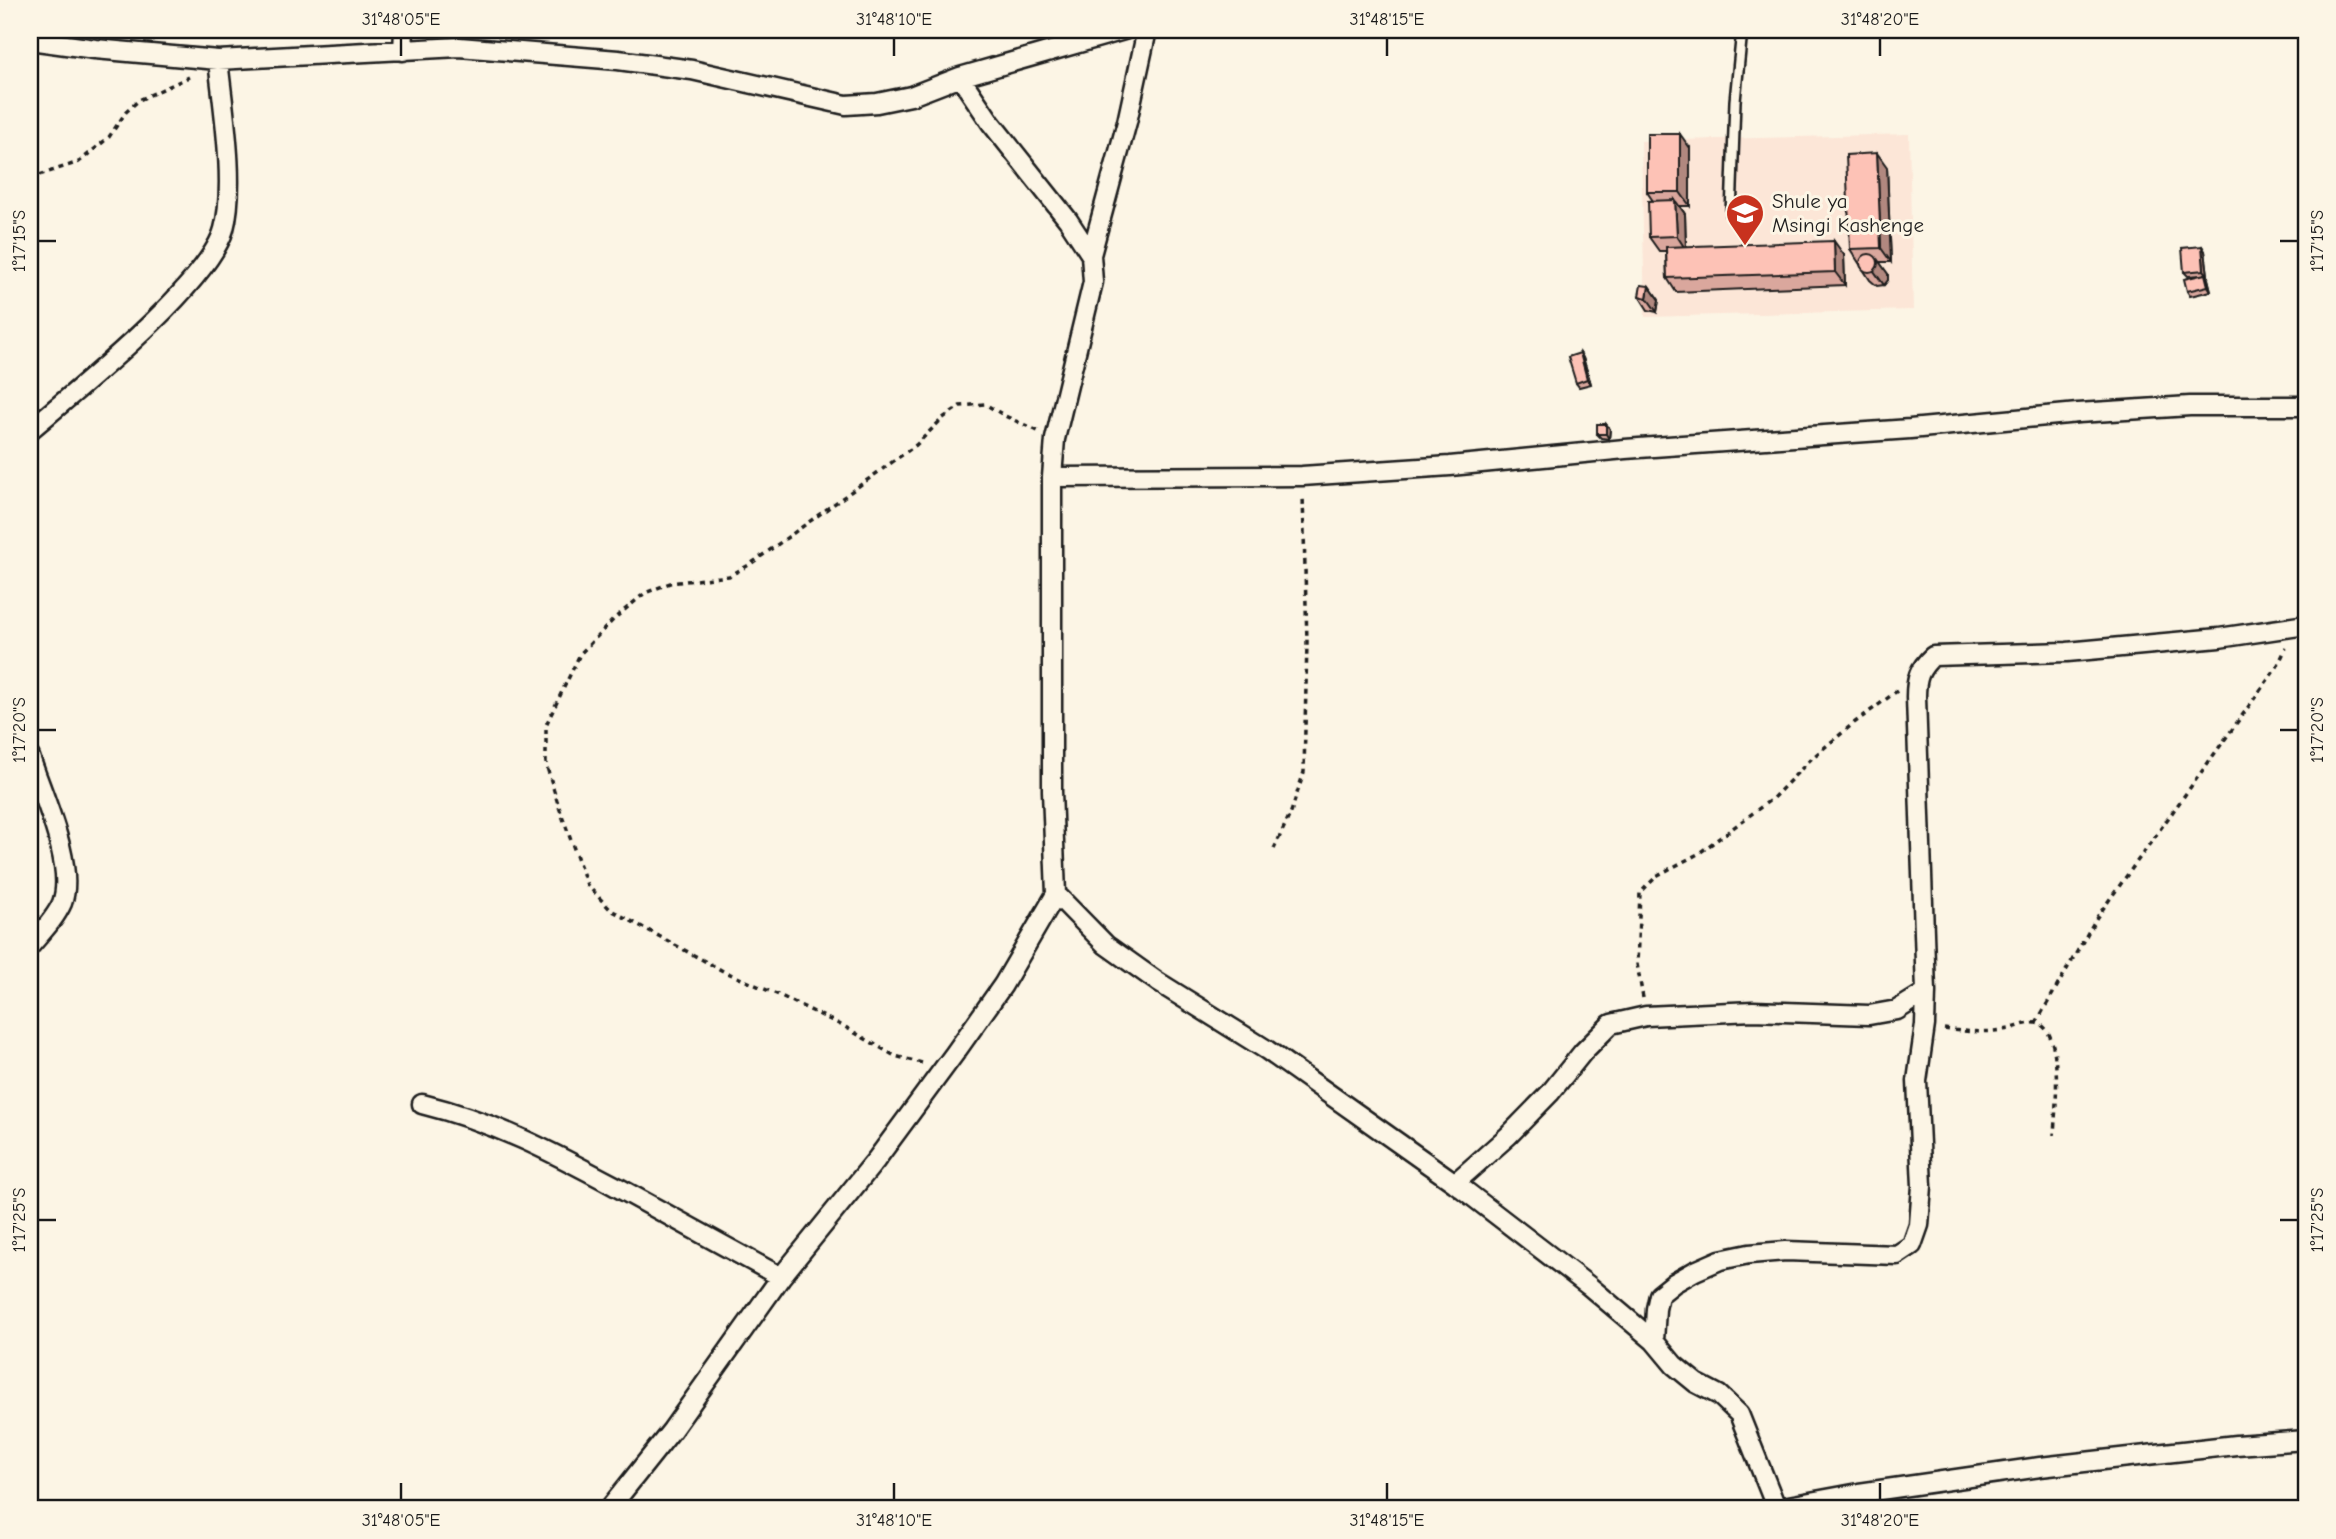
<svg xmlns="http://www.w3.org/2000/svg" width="2336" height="1539" viewBox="0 0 2336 1539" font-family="'Comic Neue',sans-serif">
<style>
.built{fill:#fce6d7}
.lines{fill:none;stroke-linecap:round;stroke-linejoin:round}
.lane-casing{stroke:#1c1c1c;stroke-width:14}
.street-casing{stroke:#1c1c1c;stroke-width:23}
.path{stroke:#1c1c1c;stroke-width:3.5;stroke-dasharray:5 5;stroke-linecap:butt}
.lane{stroke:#fcf5e5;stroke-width:9}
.street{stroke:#fcf5e5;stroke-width:18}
.wall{fill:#daa79d;stroke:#1c1c1c;stroke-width:2}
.shaded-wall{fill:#b1887f;stroke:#1c1c1c;stroke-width:2}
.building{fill:#fdc2b6;stroke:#1c1c1c;stroke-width:2}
.ticks{fill:none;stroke:#1c1c1c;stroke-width:2.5}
.labels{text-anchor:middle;stroke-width:6;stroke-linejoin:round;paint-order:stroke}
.poi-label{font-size:21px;fill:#1c1c1c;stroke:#fcf5e5;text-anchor:start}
.neatline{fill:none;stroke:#1c1c1c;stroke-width:2.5}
.ticks-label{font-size:18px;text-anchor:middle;fill:#1c1c1c}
</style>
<rect width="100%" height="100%" fill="#fcf5e5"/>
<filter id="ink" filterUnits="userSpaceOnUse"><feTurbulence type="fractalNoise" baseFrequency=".0143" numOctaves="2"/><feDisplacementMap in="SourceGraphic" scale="14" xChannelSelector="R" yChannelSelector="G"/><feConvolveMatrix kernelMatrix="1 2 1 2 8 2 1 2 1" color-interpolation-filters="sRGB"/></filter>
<g filter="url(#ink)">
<path class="built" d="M1909 134 1913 310 1645 317 1641 141Z"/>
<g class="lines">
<defs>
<path id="lane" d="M1731 215 1735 101 1742 30"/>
<path id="street" d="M30 40 95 49 218 60 459 47 618 60 692 70 846 105 877 103 911 96 960 77 1124 30
M403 51 404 30
M1091 255 1127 122 1147 30
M30 430C77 390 209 284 224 229 236 185 223 107 218 60
M1052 477 1302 476 1450 466 1625 449 1910 429 2078 413 2190 406H2306
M30 757C42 794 76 866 62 903 55 919 41 933 30 946
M1056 894 1106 945 1158 982 1267 1050 1455 1183 1589 1286 1654 1341 1674 1365 1696 1383 1719 1395 1739 1414 1776 1507
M422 1104C495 1122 552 1152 617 1187 672 1217 727 1247 781 1277
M1455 1183 1508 1136 1550 1093 1583 1052 1611 1024 1646 1016 1753 1011 1869 1015 1897 1010 1926 992
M1654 1341 1656 1309 1659 1295 1674 1283 1695 1271 1720 1260 1749 1254 1786 1251 1897 1255 1912 1245 1919 1225 1922 1186 1917 1081 1925 1025 1926 992 1916 697C1916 678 1919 669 1933 656L2067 652 2219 638 2306 625
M609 1509 672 1430 781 1277 876 1160 955 1053 1003 985 1056 894 1052 791V477L1055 439 1093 282 1091 255 1068 220 991 123 960 77
M1772 1509 1859 1493 2040 1467 2236 1445 2306 1440"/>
</defs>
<use href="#lane" class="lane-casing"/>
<use href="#street" class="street-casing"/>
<path class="path" d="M30 178 79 162 109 137 126 112 139 100 189 77
M1274 849 1291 812 1304 772 1307 642 1303 495
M1643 998 1637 964 1640 893 1658 875 1698 854 1773 798 1812 758 1854 723 1897 691
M2036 1023 2097 917 2277 667 2286 648
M1944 1029C1966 1032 1988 1033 2009 1029 2018 1027 2027 1022 2036 1023 2065 1028 2055 1113 2054 1135
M922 1063 895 1056 845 1027 781 996 723 971 611 910 587 885 559 807 546 764V725L580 654 616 617 645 593 670 583 729 576 749 565 916 445 943 418 960 406 985 404 1005 416 1038 431"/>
<use href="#lane" class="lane"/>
<use href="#street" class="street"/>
</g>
<path class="wall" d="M1690 148V206H1680L1685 214 1686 247 1844 255 1845 285 1676 292 1667 278 1666 251H1659L1649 237 1653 201 1647 192Z
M1887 167 1891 262H1879L1888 274V280L1884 285 1877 286 1870 280 1850 249Z
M2202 246 2205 251 2208 275H2205L2208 279 2211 291 2190 296 2187 291 2203 275 2188 276 2184 272Z
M1649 286 1659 300 1657 312 1648 310 1639 296Z
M1580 353 1583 358 1591 384 1579 387 1576 383Z
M1606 424 1610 429 1609 439 1601 438 1597 434Z"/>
<path class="shaded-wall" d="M1680 134 1690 148V206L1680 192Z
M1877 153 1887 167 1891 262 1881 248Z
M1675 200 1685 214 1686 250 1677 236Z
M1834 241 1844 255 1845 285 1835 272Z
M2202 246 2205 251 2208 275 2204 270Z
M1878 260 1888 274V280L1884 285 1874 271Z
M2205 274 2208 279 2211 291 2208 286Z
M1649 286 1659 300 1657 312 1647 298Z
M1580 353 1583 358 1591 384 1587 379Z
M1606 424 1610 429 1609 439 1606 434Z"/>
<path class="building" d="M1647 134H1680V192H1647Z
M1877 153 1881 248 1850 249 1846 155Z
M1675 200 1677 236 1649 237 1648 201Z
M1834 241 1835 272 1667 278 1666 247Z
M2202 246 2204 270 2184 272 2182 248Z
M1860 263a9 9 0 1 1 18 0a9 9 0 1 1-18 0Z
M2205 274 2208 286 2187 291 2184 279Z
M1641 285 1649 286 1647 298 1639 296Z
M1580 353 1587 379 1576 383 1568 357Z
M1597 424H1606V434H1597Z"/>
</g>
<path class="ticks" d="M401 38V56M894 38V56M1387 38V56M1880 38V56M38 241H56M2280 241H2298M38 730H56M2280 730H2298M38 1220H56M2280 1220H2298M401 1483V1500M894 1483V1500M1387 1483V1500M1880 1483V1500"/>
<defs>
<symbol id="school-pin" viewBox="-11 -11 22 30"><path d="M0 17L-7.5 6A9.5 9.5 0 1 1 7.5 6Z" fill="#c8321e" stroke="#fcf5e5"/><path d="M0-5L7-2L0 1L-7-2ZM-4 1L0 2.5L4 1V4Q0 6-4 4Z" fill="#fff"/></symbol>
</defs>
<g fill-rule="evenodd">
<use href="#school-pin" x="1723" y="191" width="44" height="60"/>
</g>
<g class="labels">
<g class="poi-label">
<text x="1772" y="208">Shule ya<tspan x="1772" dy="24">Msingi Kashenge</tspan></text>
</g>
</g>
<rect width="2336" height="1539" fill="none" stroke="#fcf5e5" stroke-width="77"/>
<rect x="38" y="38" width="2260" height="1462" class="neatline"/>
<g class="ticks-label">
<text x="401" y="25">31°48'05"E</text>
<text x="894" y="25">31°48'10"E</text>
<text x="1387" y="25">31°48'15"E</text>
<text x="1880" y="25">31°48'20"E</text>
<text transform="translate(19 241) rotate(-90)" y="6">1°17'15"S</text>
<text transform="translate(2317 241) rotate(-90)" y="6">1°17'15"S</text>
<text transform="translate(19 730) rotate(-90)" y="6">1°17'20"S</text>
<text transform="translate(2317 730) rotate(-90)" y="6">1°17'20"S</text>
<text transform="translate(19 1220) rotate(-90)" y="6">1°17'25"S</text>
<text transform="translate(2317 1220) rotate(-90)" y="6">1°17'25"S</text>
<text x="401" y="1526">31°48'05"E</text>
<text x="894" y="1526">31°48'10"E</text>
<text x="1387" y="1526">31°48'15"E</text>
<text x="1880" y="1526">31°48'20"E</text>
</g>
</svg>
